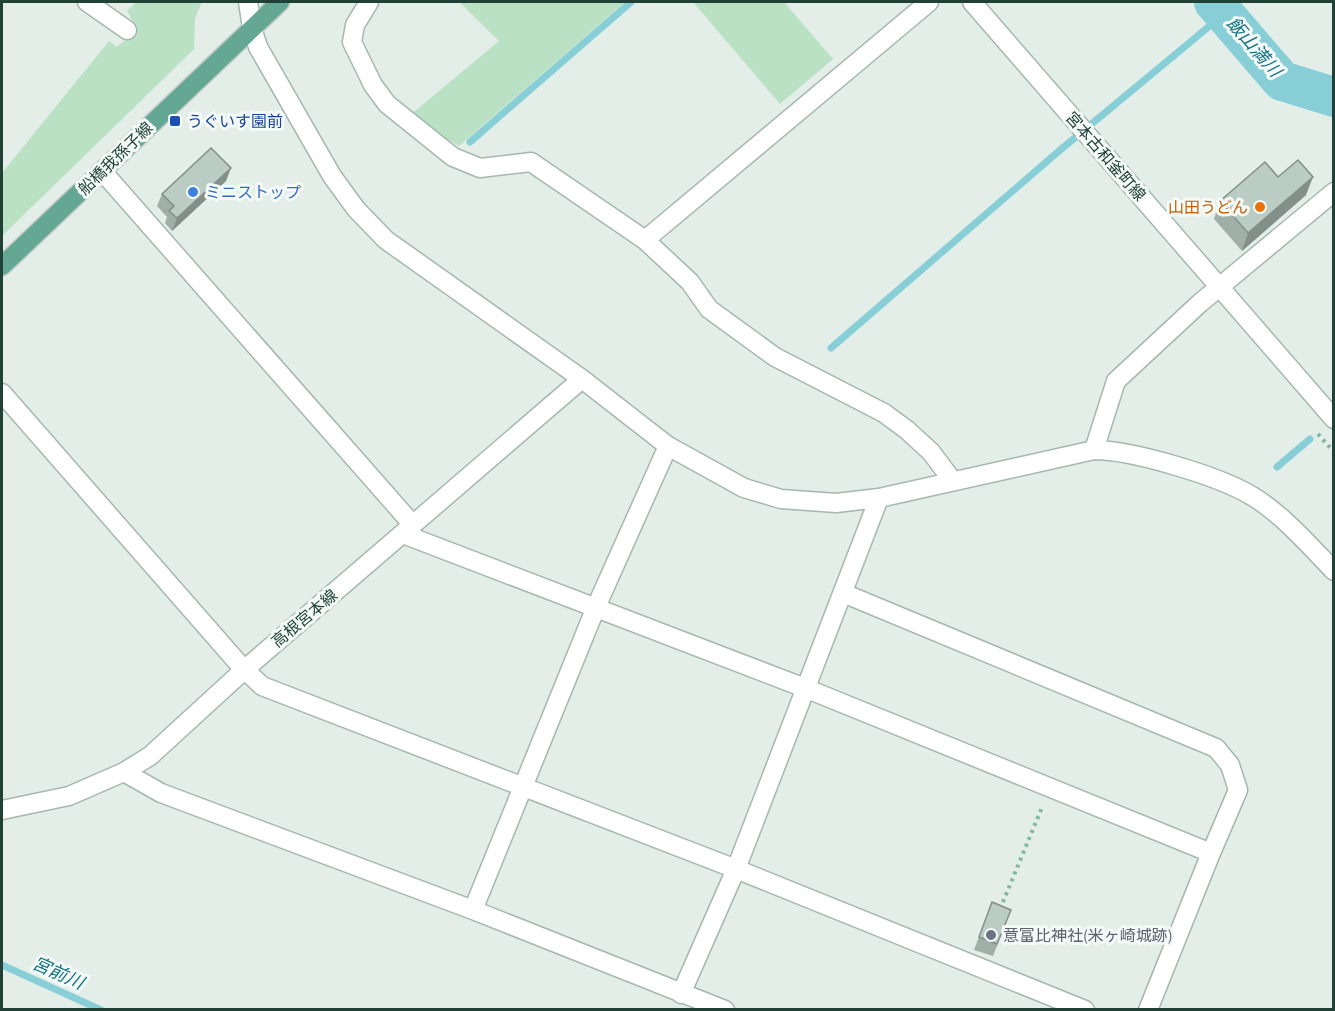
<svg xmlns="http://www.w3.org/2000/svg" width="1335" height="1011" viewBox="0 0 1335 1011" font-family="'Source Sans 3','Noto Sans JP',sans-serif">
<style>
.green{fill:#bae1c3}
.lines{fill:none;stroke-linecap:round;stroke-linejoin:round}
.stream{stroke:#87ced7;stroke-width:7}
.river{stroke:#87ced7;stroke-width:40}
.minor-casing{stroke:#a5b7b0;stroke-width:21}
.tertiary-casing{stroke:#a5b7b0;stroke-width:21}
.primary-casing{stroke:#c1cac7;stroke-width:21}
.path{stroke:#81b4a2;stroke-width:4;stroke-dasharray:3 4.5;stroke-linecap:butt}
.minor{stroke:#fff;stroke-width:18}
.tertiary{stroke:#fff;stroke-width:18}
.primary{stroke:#64a793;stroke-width:18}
.wall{fill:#a1afa9}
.shaded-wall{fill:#838f89}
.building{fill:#bbccc4;stroke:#838f89;stroke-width:1.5}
.transit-dot{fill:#1a4fb4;stroke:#f4faf7;stroke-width:2}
.shop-dot{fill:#3f7fe0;stroke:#f4faf7;stroke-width:2}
.food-dot{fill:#e8710a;stroke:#f4faf7;stroke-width:2}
.worship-dot{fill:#6b7280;stroke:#f4faf7;stroke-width:2}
.labels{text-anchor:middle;stroke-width:6;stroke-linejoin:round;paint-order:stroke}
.transit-label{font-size:16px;fill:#164399;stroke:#f4faf7;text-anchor:start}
.street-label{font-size:16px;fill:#214137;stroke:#f4faf7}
.shop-label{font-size:16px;fill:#366cbe;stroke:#f4faf7;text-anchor:start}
.food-label{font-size:16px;fill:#c56008;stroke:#f4faf7;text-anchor:end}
.worship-label{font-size:16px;fill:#5b616d;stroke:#f4faf7;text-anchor:start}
.water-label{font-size:18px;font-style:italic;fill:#157483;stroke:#f4faf7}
</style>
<rect width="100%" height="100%" fill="#e3eee9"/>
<path class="green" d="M136 2H202L195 18 194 49 2 236V173L109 41 117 47 137 29 127 11Z
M459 2H625L459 146 409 116 499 41Z
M693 2H784L833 59 780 104Z"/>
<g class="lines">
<path class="stream" d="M470 142 631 2
M831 348 1059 151 1224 14
M1277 467 1310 439
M2 965 101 1010"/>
<path class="river" d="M1214 2 1282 81 1334 97"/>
<defs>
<path id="minor" d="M87 2 127 30
M248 2 252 28
M369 2 355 25 352 42 373 85 387 104 453 157 480 168 531 162 645 240 690 282 709 309 775 357 884 413 907 430 931 452 952 480
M102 171 413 525
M645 240 929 2
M2 393 239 664 262 686 736 869 1085 1010
M1094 450 1116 381 1200 303 1334 192
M403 534 805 688 1211 853 1148 1010
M843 593 1216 748 1230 765 1238 790 1211 853
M124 772 161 793 473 910 725 1010
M2 810 69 796 124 772 150 756 244 670 582 379
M473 910 596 607 668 446
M681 994 736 869 879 498"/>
<path id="tertiary" d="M972 2 1334 419
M252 28 258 47 332 176 356 209 386 240 582 379 668 446 744 488 781 499 836 503 879 498 1094 450C1132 450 1219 476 1252 496 1281 513 1311 547 1334 571"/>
<path id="primary" d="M2 266 280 2"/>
</defs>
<use href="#minor" class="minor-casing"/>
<use href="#tertiary" class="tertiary-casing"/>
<use href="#primary" class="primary-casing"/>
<path class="path" d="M1318 434 1334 452
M1000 909 1043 805"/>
<use href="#minor" class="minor"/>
<use href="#tertiary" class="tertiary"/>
<use href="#primary" class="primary"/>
</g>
<path class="wall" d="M1278 177 1306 195 1242 251 1214 219 1220 201Z
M226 181 172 231 165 223 167 217 157 206 162 194Z
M992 902 1011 910 993 956 974 950Z"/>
<path class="shaded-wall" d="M231 168 226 181 172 231 177 218Z
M1313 177 1306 195 1242 251 1248 233Z"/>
<path class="building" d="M211 148 231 168 177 218 169 211 174 206 162 194Z
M1298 160 1313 177 1248 233 1220 201 1265 162 1278 177Z
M992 902 1011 910 997 944 979 937Z"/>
<rect class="transit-dot" x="169" y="115" width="12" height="12" rx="3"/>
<circle class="shop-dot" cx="193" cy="192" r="6"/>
<circle class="food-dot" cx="1260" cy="207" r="6"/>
<circle class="worship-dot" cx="991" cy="935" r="6"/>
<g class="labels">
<g class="transit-label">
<text x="187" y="127">うぐいす園前</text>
</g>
<g class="street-label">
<text transform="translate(1106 156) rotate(49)" y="6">宮本古和釜町線</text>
<text transform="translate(115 158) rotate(-44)" y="6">船橋我孫子線</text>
<text transform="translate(304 618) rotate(-40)" y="6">高根宮本線</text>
</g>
<g class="shop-label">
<text x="205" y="198">ミニストップ</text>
</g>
<g class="food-label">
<text x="1248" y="213">山田うどん</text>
</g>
<g class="worship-label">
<text x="1003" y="941">意富比神社(米ヶ崎城跡)</text>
</g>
<g class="water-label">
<text transform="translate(1254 47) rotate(49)" y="6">飯山満川</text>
<text transform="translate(58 973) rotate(24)" y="6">宮前川</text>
</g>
</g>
<rect width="1335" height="1011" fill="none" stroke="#214137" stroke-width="6"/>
</svg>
